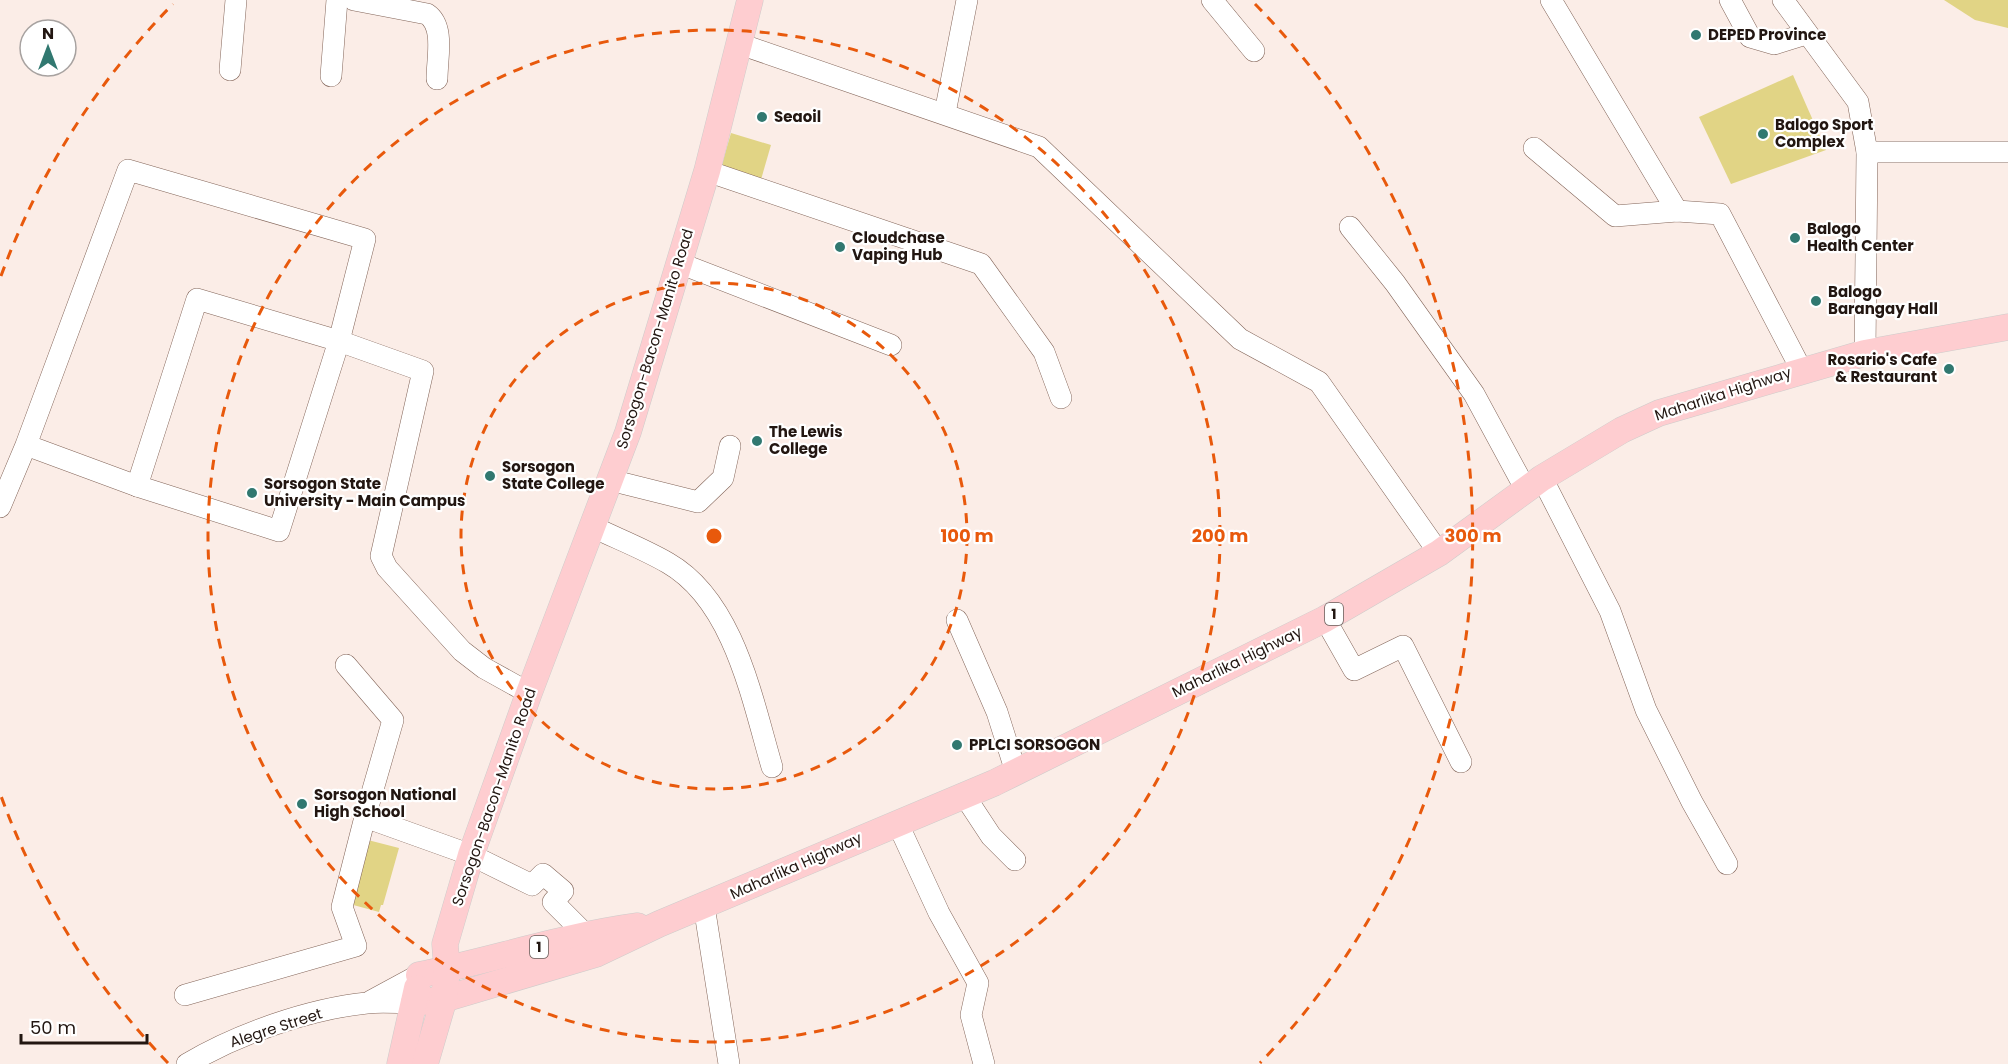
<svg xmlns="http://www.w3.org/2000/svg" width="2008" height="1064" font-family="Poppins,sans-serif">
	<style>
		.green { fill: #e1d485 }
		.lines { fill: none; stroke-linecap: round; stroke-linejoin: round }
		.minor-casing { stroke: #836559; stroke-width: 22 }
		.major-casing { stroke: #cecccb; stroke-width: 27 }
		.minor { stroke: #fff; stroke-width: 21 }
		.major { stroke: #fecdd0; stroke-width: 26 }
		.ring { fill: none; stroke: #e8590c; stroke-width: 3; stroke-dasharray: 10 8 }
		.poi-dot { fill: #317870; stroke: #fff; stroke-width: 2 }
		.labels { text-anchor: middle; stroke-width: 4.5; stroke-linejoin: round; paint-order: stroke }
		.shield { fill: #fff; stroke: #645c58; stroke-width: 1.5 }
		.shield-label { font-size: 14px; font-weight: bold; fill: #221611 }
		.poi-label { font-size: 15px; font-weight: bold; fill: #221611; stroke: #fff; text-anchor: start }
		.street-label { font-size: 15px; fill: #221611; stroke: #fff }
		.centre { fill: #e8590c; stroke: #fff; stroke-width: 3 }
		.ring-label { font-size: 18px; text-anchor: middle; font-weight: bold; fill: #e8590c; stroke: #fff; stroke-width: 4.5; stroke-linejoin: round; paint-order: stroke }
	</style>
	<rect width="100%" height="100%" fill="#fbede7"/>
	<g class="green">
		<path d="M 1944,0 L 2008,0 L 2008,28 L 1975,20 Z"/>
		<path d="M 1793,75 L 1826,150 L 1731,184 L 1699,117 Z"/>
		<path d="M 731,133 L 771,145 L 760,183 L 720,171 Z"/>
		<path d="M 364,839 L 399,848 L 383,905 L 381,905 L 379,912 L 346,903 Z"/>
	</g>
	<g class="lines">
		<defs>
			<g id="minor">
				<path d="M 354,0 L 427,14 C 445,26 437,58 437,79"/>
				<path d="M 1212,0 L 1254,51"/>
				<path d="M 1551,0 L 1677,211"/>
				<path d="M 1730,0 L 1750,37 L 1774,44 L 1806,34"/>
				<path d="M 1783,0 L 1858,102 L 1867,152 L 1865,353"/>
				<path d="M 740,44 L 1039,147 L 1240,339 L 1319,382 L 1439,553"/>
				<path d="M 230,70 L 236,0"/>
				<path d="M 331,76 L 337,0"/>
				<path d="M 945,113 L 967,0"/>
				<path d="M 1534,148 L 1615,216 L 1677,211 L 1720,214 L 1801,369"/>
				<path d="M 1867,152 L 2008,152"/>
				<path d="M 707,171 L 981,264 L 1044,352 L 1061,398"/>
				<path d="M 1350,227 L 1395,283 L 1474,394 L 1526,490"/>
				<path d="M 679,263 L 891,345"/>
				<path d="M 1542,478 L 1610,611 L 1646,710 L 1692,802 L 1727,864"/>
				<path d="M 610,480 L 698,502 L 723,478 L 730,446"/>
				<path d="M 137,486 L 197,299 L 339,341 L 423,371 L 381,556 L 387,568 L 462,651 L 484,668 L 529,693"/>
				<path d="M 0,507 L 26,445 L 128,170 L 365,239 L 339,341 L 279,531 L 137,486 L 26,445"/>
				<path d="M 593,527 C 618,539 644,549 668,563 C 734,601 752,699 772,767"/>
				<path d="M 1325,619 L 1354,670 L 1403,646 L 1461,762"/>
				<path d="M 957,620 L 997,712 L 1016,772"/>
				<path d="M 346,665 L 393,720 L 365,817 L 471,855 L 532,885 L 543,874 L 563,891 L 553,902 L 585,934"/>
				<path d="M 964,795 L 991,836 L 1015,860"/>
				<path d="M 897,822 L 939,913 L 978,983 L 971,1015 L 984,1064"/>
				<path d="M 704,906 L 729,1064"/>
				<path d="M 185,995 L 356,946 L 342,907 L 365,817"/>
				<path d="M 371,1001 L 419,975"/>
				<path d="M 187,1064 C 238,1034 308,1009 367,1003 C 382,1001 399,1003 414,1003"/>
			</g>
			<g id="major">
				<path d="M 419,975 C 493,960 564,936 638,926"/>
				<path d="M 414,1003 L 444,999 L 596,954 L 659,924 L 994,783 L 1325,619 L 1439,553 L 1542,478 L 1622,430 L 1659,413 L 1865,353 L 2008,327"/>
				<path d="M 400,1064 L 417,988"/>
				<path d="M 425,1064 L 444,999 L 447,969 L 445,944 L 471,855 L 529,693 L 628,432 L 707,171 L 750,0"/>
			</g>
		</defs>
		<use href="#minor" class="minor-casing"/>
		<use href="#major" class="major-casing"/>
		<use href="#minor" class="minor"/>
		<use href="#major" class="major"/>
	</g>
	<g class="ring">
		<circle cx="714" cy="536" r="253"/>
		<circle cx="714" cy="536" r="506"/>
		<path d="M168 1063A759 759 0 0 1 1 796M1 276A759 759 0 0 1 173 4M1255 4A759 759 0 0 1 1260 1063"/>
	</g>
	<g class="poi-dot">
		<circle cx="1696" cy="35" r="6"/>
		<circle cx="762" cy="117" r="6"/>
		<circle cx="1763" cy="134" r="6"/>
		<circle cx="1795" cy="238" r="6"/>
		<circle cx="840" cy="247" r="6"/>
		<circle cx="1816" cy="301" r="6"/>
		<circle cx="1949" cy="369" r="6"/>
		<circle cx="757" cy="441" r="6"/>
		<circle cx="490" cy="476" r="6"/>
		<circle cx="252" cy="493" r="6"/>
		<circle cx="957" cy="745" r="6"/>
		<circle cx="302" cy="804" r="6"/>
	</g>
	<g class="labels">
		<g class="shield">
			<rect x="1325" y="603" width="18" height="22" rx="4.5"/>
			<rect x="530" y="936" width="18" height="22" rx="4.5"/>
		</g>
		<g class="shield-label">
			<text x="1334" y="619">1</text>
			<text x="539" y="952">1</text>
		</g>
		<g class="poi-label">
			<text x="1708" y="40">DEPED Province</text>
			<text x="774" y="122">Seaoil</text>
			<text x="1775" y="130">Balogo Sport<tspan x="1775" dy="17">Complex</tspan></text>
			<text x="1807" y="234">Balogo<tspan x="1807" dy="17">Health Center</tspan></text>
			<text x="852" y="243">Cloudchase<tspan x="852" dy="17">Vaping Hub</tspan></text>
			<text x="1828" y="297">Balogo<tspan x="1828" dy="17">Barangay Hall</tspan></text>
			<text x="1937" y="365" text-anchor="end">Rosario's Cafe<tspan x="1937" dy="17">&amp; Restaurant</tspan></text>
			<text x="769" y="437">The Lewis<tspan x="769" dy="17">College</tspan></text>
			<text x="502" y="472">Sorsogon<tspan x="502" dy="17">State College</tspan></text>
			<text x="264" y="489">Sorsogon State<tspan x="264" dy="17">University - Main Campus</tspan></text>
			<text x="969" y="750">PPLCI SORSOGON</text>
			<text x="314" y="800">Sorsogon National<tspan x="314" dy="17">High School</tspan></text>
		</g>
		<g class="street-label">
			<text transform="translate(655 339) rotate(-73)" y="5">Sorsogon-Bacon-Manito Road</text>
			<text transform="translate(1723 394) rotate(-18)" y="5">Maharlika Highway</text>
			<text transform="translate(1237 662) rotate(-26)" y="5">Maharlika Highway</text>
			<text transform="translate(494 797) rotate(-71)" y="5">Sorsogon-Bacon-Manito Road</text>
			<text transform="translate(796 866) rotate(-24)" y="5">Maharlika Highway</text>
			<text transform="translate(276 1028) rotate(-18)" y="5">Alegre Street</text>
		</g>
	</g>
	<circle cx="714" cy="536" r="9" class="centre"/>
	<g class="ring-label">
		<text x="967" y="542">100 m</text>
		<text x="1220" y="542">200 m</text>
		<text x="1473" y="542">300 m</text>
	</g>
	<g transform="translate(48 48)"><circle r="28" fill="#ffffff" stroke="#a7a2a0" stroke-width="1.5"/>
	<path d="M0-4.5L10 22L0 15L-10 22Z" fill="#317870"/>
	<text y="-9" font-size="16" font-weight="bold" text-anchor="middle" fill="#221611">N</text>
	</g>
	<path d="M21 1034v9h126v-9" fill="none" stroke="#221611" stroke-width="3"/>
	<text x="30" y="1034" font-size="18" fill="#221611" stroke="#ffffff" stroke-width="4.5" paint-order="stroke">50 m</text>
</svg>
